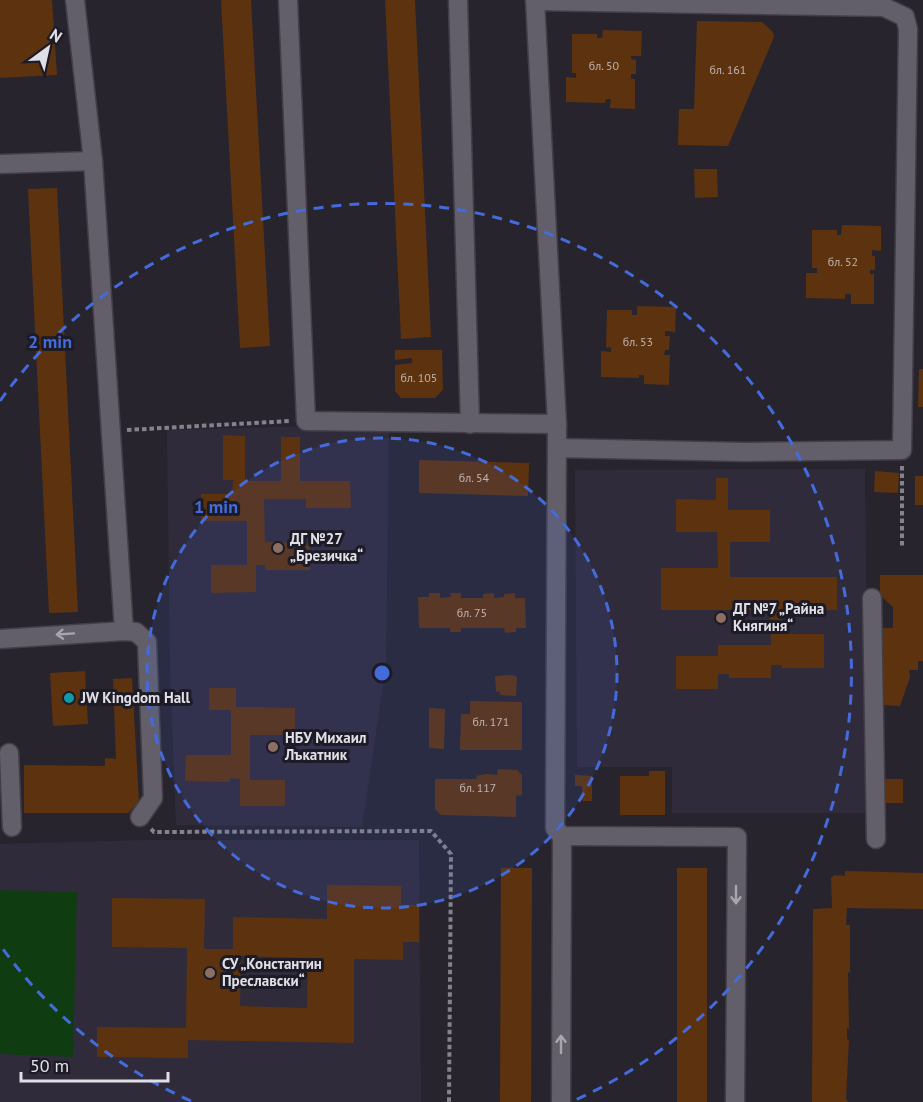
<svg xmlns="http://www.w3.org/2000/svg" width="923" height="1102" font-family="'PT Sans',sans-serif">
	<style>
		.built { fill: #302b3b }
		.green { fill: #103c12 }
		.building { fill: #5d320f; fill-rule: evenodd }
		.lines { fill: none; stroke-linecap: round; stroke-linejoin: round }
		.minor-casing { stroke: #423f48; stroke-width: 21 }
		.path { stroke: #85828b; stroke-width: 4; stroke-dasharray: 4.5 3; stroke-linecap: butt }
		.minor { stroke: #625e6a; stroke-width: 18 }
		.oneway { stroke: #a8a5ae }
		.ring { fill: none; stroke: #446bdb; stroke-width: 3; stroke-dasharray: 10 8 }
		.education-dot { fill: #8d6e63; stroke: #1d1b25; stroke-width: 2 }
		.culture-dot { fill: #0f9aa8; stroke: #1d1b25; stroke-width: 2 }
		.labels { text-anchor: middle; stroke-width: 6; stroke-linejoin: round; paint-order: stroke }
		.number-label { font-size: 12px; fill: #c0b4b0 }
		.poi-label { font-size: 15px; font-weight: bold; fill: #e1dfe6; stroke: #1d1b25; text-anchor: start }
		.centre { fill: #446bdb; stroke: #1d1b25; stroke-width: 3 }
		.ring-label { font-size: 18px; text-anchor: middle; font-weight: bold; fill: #446bdb; stroke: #1d1b25; stroke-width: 6; stroke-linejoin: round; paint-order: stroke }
	</style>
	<rect width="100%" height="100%" fill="#27242e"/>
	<g class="built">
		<path d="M 389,424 L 386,666 L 362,827 L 176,825 L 170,668 L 167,430 Z"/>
		<path d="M 865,469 L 868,813 L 672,813 L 672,767 L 577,767 L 575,470 Z"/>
		<path d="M 149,840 L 419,840 L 421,1102 L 0,1102 L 0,844 Z"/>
	</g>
	<path class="green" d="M 0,890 L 77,892 L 73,1057 L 0,1054 Z"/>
	<g class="building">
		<path d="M 0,0 L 52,0 L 57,75 L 0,78 Z"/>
		<path d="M 221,0 L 251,0 L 270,346 L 240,348 Z"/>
		<path d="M 385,0 L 415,0 L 431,337 L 401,339 Z"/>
		<path d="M 697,21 L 762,22 L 773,32 L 774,37 L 728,146 L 678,145 L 679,109 L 694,109 Z"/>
		<path d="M 603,30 L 642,31 L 641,56 L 631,56 L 631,59 L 636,60 L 636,74 L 631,74 L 631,79 L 635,79 L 635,109 L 610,108 L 611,99 L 606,99 L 605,103 L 566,102 L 566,77 L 576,78 L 576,73 L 572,73 L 572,34 L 597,34 L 597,38 L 602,38 Z"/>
		<path d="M 694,169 L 717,169 L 718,197 L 695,198 Z"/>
		<path d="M 57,188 L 78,612 L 49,613 L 28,189 Z"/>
		<path d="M 842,225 L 881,226 L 881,251 L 872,250 L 872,256 L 875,256 L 875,270 L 870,270 L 870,274 L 874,274 L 874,304 L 851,304 L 851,294 L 845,294 L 845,299 L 806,298 L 806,273 L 817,273 L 817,268 L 812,268 L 812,230 L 837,230 L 837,235 L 841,235 Z"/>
		<path d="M 637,306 L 676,307 L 675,332 L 665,331 L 665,336 L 670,336 L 669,350 L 665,350 L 664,355 L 670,355 L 669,385 L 644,384 L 644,375 L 639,375 L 639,378 L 601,377 L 601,351 L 611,352 L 611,347 L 606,348 L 607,310 L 632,310 L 632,315 L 637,315 Z"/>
		<path d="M 395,350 L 442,350 L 443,390 L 435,398 L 401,398 L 395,391 L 395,365 L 412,363 L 412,358 L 395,360 Z"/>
		<path d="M 919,369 L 923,369 L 923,407 L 918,407 Z"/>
		<path d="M 223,435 L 245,436 L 245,481 L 281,481 L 281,437 L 300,437 L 300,481 L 350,481 L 351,508 L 306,508 L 306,499 L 264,499 L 265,542 L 310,543 L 310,570 L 265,570 L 265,565 L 256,565 L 256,592 L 211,593 L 211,565 L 247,565 L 247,521 L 201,521 L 201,494 L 232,494 L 233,480 L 223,480 Z"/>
		<path d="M 419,460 L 529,463 L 528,496 L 419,493 Z"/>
		<path d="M 875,471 L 899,473 L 898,493 L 874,492 Z"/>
		<rect x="915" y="476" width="8" height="29"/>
		<path d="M 716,478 L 728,478 L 728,510 L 770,510 L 770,542 L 730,542 L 730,577 L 837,577 L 837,610 L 782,610 L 782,634 L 824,634 L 824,668 L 782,668 L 782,665 L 771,665 L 771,678 L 729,678 L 729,674 L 718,674 L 718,689 L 676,689 L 676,656 L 718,656 L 718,645 L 771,645 L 770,610 L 661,610 L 661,568 L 718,568 L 717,532 L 676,532 L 676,499 L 716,500 Z"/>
		<path d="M 880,575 L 923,575 L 923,661 L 918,661 L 918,670 L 909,670 L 910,677 L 900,706 L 883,705 L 883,628 L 893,628 L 893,607 L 880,595 Z"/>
		<path d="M 429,593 L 440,593 L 440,598 L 451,597 L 450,593 L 461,593 L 461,598 L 483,598 L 483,594 L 494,593 L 494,598 L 504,597 L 504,594 L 515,593 L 515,598 L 525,598 L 526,628 L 516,628 L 516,632 L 505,633 L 504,628 L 461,628 L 461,632 L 450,632 L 450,628 L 419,628 L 418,597 L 429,597 Z"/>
		<path d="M 85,671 L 88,724 L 53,726 L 50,673 Z"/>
		<path d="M 512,675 L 517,677 L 516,696 L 500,695 L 499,691 L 496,692 L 495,676 Z"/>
		<path d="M 132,678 L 139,802 L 128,813 L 24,813 L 24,765 L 105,766 L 105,758 L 116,759 L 113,679 Z"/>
		<path d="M 209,688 L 236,688 L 236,707 L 295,708 L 295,735 L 250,735 L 250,780 L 285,780 L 285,806 L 240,806 L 240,779 L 230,778 L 230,782 L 185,781 L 186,755 L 231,755 L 231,710 L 209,710 Z"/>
		<path d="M 470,701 L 522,702 L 522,750 L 460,750 L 461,714 L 470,714 Z"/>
		<path d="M 429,708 L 445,709 L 444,749 L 429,748 Z"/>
		<path d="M 498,769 L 517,770 L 522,775 L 522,795 L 516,796 L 516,817 L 441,815 L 435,809 L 435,779 L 477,779 L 476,776 L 487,774 L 497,775 Z"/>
		<path d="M 649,771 L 665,771 L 665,815 L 620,815 L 620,776 L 649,776 Z"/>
		<path d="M 575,775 L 592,776 L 592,801 L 582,801 L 582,786 L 575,786 Z"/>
		<rect x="882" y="779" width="21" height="24"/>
		<path d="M 501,868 L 532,868 L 531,1102 L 500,1102 Z"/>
		<rect x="677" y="868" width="30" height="234"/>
		<path d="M 845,871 L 923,873 L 923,909 L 847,908 L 846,925 L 850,925 L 850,973 L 848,972 L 849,1029 L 847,1028 L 847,1039 L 849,1040 L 846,1099 L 848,1102 L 812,1102 L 813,909 L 832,908 L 831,878 L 834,875 L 845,876 Z"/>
		<path d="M 327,885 L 401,886 L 401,905 L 419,905 L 419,942 L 403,942 L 403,960 L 354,959 L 354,1043 L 188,1040 L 188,1058 L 97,1057 L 97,1027 L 186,1028 L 187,948 L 112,947 L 112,898 L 205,899 L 204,949 L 233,949 L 233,917 L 327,919 ZM 241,956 L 308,958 L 307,1008 L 240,1006 Z"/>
	</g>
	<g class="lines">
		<defs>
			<g id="minor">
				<path d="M 75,0 L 93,161 L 124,631"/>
				<path d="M 288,0 L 306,421 L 557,424"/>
				<path d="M 458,0 L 470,424"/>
				<path d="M 535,0 L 557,424 L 555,828 L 562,836 L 737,837 L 735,1102"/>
				<path d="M 535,1 L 884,7 L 905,17 L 908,29 L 902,450 L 744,452 L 557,448"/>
				<path d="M 0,164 L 93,161"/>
				<path d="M 872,598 L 876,839"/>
				<path d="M 0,639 L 124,631 L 136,632 L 147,642 L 153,798 L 140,817"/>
				<path d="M 9,753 L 12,827"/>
				<path d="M 561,1102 L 562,836"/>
			</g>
		</defs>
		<use href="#minor" class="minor-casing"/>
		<g class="path">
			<path d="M 127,430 L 290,421"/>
			<path d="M 902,466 L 902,547"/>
			<path d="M 151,829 L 154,832 L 431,831 L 451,854 L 449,1102"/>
		</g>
		<use href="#minor" class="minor"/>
	</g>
	<defs><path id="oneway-shaft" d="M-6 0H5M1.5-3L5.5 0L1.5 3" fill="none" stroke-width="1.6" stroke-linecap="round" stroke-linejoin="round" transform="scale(1.5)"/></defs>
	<g class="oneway">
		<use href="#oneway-shaft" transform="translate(65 634) rotate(176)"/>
		<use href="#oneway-shaft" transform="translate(736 895) rotate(90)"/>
		<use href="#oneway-shaft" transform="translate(561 1044) rotate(-90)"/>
	</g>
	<circle cx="382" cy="673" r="235" fill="#446bdb" fill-opacity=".12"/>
	<g class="ring">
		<circle cx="382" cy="673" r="235"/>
		<path d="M191 1101A469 469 0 0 1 0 945M0 401A469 469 0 1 1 573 1101"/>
	</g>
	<g class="education-dot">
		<circle cx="278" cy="548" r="6"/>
		<circle cx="721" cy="618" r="6"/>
		<circle cx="273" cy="747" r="6"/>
		<circle cx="210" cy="973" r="6"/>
	</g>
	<circle class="culture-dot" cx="69" cy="698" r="6"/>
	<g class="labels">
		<g class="number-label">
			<text x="604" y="70">бл. 50</text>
			<text x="728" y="74">бл. 161</text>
			<text x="843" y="266">бл. 52</text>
			<text x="638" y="346">бл. 53</text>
			<text x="419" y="382">бл. 105</text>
			<text x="474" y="482">бл. 54</text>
			<text x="472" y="617">бл. 75</text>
			<text x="491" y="726">бл. 171</text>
			<text x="478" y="792">бл. 117</text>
		</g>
		<g class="poi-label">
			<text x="290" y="544">ДГ №27<tspan x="290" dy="17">„Брезичка“</tspan></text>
			<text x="733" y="614">ДГ №7 „Райна<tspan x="733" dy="17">Княгиня“</tspan></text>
			<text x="81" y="703">JW Kingdom Hall</text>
			<text x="285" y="743">НБУ Михаил<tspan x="285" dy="17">Лъкатник</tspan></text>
			<text x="222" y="969">СУ „Константин<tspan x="222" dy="17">Преславски“</tspan></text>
		</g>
	</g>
	<circle cx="382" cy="673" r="9" class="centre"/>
	<g class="ring-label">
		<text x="50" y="348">2 min</text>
		<text x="216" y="513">1 min</text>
	</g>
	<g transform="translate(48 48) rotate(33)" stroke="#1d1b25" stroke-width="4.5" paint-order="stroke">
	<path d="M0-4.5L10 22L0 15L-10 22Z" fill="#e1dfe6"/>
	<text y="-9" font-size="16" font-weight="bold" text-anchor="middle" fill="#e1dfe6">N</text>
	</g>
	<path d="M21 1072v9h147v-9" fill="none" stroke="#e1dfe6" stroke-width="3"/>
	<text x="30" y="1072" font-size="18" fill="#e1dfe6" stroke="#1d1b25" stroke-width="4.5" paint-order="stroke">50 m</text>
</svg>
